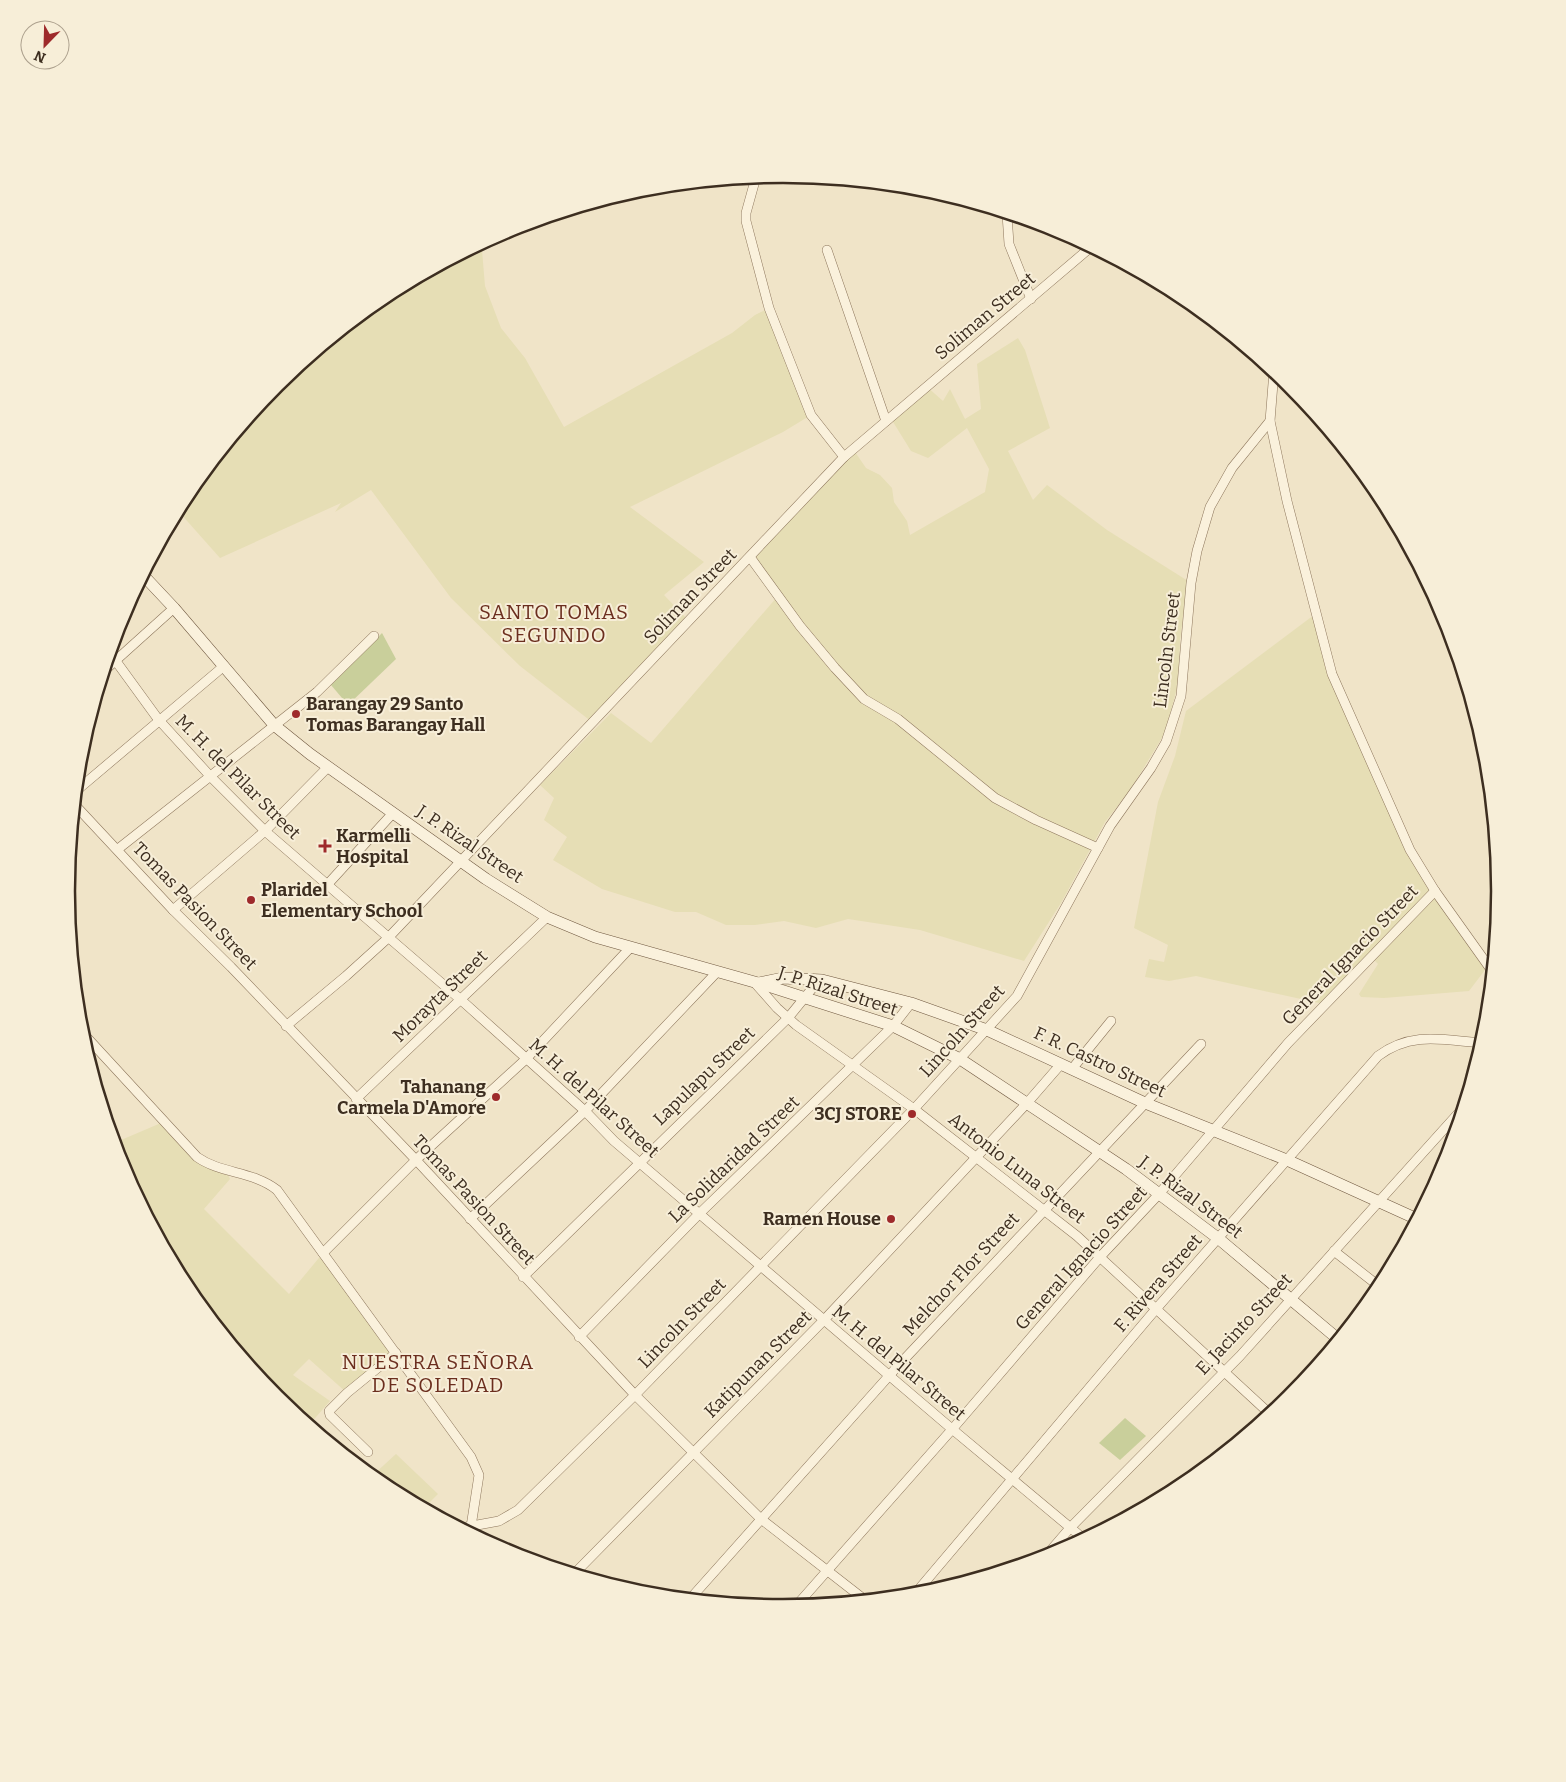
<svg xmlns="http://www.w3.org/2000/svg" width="1566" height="1782" font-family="Bitter,serif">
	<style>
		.farmland { fill: #e6deb5 }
		.green { fill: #c9cf9b }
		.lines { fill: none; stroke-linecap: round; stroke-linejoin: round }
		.street-casing { stroke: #8d765c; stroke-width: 10 }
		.secondary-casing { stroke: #6f573f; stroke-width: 12 }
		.street { stroke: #faf1dc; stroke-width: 9 }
		.secondary { stroke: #faf1dc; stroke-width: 11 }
		.poi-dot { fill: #9e2a2b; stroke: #f7eed8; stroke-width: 2 }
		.labels { text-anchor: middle; stroke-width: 4; stroke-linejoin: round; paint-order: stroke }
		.street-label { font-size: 18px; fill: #3d2e20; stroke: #f7eed8 }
		.poi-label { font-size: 18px; font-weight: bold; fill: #3d2e20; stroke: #f7eed8; text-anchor: start }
		.quarter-label { font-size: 20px; letter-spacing: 1px; fill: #6b2e1e; stroke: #f7eed8 }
		.rim { fill: none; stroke: #3d2e20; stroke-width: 2.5 }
	</style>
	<rect width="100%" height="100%" fill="#f0e4c8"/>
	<g class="farmland">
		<path d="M 484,242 L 482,250 L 485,286 L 501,328 L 525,358 L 564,427 L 732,333 L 755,315 L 769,308 L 811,415 L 783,432 L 630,507 L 704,562 L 664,595 L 689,621 L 592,722 L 520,666 L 451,598 L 371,490 L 335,512 L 341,503 L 220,558 L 180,513 L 196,490 L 194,484 L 276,384 L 385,295 Z"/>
		<path d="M 1018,338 L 1025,350 L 1050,428 L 1008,451 L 1033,500 L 1047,485 L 1107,530 L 1188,581 L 1180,640 L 1179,680 L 1166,731 L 1131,789 L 1105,822 L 1061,903 L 1024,961 L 920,930 L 848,919 L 816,928 L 784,921 L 755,925 L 726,925 L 696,912 L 675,912 L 602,889 L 553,860 L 567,837 L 544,820 L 554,798 L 540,785 L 611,713 L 651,743 L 777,597 L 750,557 L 853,449 L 866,468 L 880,475 L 892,488 L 894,502 L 907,521 L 910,535 L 985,492 L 989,469 L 967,428 L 928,458 L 911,451 L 890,417 L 926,386 L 943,401 L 950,389 L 965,419 L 981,409 L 977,364 Z"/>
		<path d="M 1314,615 L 1326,656 L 1410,850 L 1488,966 L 1469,991 L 1384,998 L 1361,997 L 1359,994 L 1378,964 L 1370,956 L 1324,1004 L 1196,976 L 1169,981 L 1145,977 L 1149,959 L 1164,962 L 1168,945 L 1134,928 L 1158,802 L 1175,756 L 1186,711 Z"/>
		<path d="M 161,1123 L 187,1148 L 225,1169 L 230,1179 L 204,1209 L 289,1294 L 323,1253 L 396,1353 L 347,1393 L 309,1359 L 293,1375 L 330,1401 L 309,1425 L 276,1398 L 187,1289 L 121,1165 L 114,1143 Z"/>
		<path d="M 396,1454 L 438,1494 L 424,1508 L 385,1487 L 372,1476 Z"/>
	</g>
	<g class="green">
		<path d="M 382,633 L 396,659 L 348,705 L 331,685 Z"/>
		<path d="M 1125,1418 L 1146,1436 L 1120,1460 L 1099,1443 Z"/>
	</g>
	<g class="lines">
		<defs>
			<g id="street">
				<path d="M 756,177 L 746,213 L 746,221 L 769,308 L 811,415 L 844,457"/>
				<path d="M 1007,214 L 1009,244 L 1031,299"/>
				<path d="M 827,250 L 886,421"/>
				<path d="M 1274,371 L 1270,421 L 1287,501 L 1332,674 L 1410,850 L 1435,891 L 1492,971"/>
				<path d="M 750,557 L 800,626 L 835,668 L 864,699 L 898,719 L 995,798 L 1036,820 L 1098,848"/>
				<path d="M 110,653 L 158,719 L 211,777 L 265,831 L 460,999 L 585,1111 L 614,1141 L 952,1429 L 1084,1539"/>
				<path d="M 104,671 L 174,608"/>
				<path d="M 76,791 L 224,666"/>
				<path d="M 75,805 L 173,910 L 231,967 L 416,1160 L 635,1395 L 761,1519 L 865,1600"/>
				<path d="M 118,849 L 317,692 L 374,636"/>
				<path d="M 327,885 L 393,813"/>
				<path d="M 173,910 L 265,831 L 328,767"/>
				<path d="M 754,982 L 777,1008 L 796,1025 L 914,1109 L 1077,1236 L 1270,1414"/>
				<path d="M 286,1026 L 346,976 L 388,938 L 844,457 L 1091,247"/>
				<path d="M 80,1030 L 197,1157 C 221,1174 253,1171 277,1190 L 471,1457 L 479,1475 L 470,1533"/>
				<path d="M 1072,1069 L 1111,1021"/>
				<path d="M 356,1099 L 547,917"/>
				<path d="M 470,1219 L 585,1111 L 717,972"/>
				<path d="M 1334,1251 L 1380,1287"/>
				<path d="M 323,1253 L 419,1157 L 526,1059 L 629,949"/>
				<path d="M 523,1277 L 788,1018 L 819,980"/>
				<path d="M 579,1337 L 699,1214 L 893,1026 L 911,1003"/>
				<path d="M 368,1452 L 330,1415 L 329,1411 L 347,1393 L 396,1353"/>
				<path d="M 461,1528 L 499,1521 L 518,1510 L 635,1395 L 914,1109 L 1017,996 L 1110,826 L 1151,768 L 1166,742 L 1181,696 L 1191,583 L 1197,551 L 1210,507 L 1232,468 L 1270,421"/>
				<path d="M 1045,1557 L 1070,1528 L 1240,1356 L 1463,1108"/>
				<path d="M 575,1573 L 824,1320 L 1028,1102 L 1061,1064"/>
				<path d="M 914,1595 L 1156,1309 L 1378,1056 C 1412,1031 1443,1040 1482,1043"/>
				<path d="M 690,1599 L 896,1368 L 1201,1044"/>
				<path d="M 796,1606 L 955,1426 L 1100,1257 L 1159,1194 L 1288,1043 L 1435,891"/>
			</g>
			<g id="secondary">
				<path d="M 143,575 L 174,608 L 274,725 L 310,754 L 486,879 L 547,917 L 595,937 L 765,985 L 893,1026 L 960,1059 L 1126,1169 L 1219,1239 L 1338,1339"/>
				<path d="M 759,983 L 783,978 L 822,980 L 911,1003 L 987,1030 L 1145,1103 L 1287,1160 L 1417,1219"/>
			</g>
		</defs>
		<use href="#street" class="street-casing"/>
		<use href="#secondary" class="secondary-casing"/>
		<use href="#street" class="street"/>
		<use href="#secondary" class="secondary"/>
	</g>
	<g class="poi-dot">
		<circle cx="296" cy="714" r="5"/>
		<path d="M322.5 838.5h5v5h5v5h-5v5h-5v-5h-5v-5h5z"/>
		<circle cx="251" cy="900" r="5"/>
		<circle cx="496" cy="1097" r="5"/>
		<circle cx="912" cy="1114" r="5"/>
		<circle cx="891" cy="1219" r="5"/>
	</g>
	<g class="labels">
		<g class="street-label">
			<text transform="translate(985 316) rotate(-40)" y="6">Soliman Street</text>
			<text transform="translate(690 596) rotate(-46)" y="6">Soliman Street</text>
			<text transform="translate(1167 650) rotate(-83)" y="6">Lincoln Street</text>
			<text transform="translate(238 777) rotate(45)" y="6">M. H. del Pilar Street</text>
			<text transform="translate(470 844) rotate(34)" y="6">J. P. Rizal Street</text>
			<text transform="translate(195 906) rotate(46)" y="6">Tomas Pasion Street</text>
			<text transform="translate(1350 955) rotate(-46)" y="6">General Ignacio Street</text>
			<text transform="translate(838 991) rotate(18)" y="6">J. P. Rizal Street</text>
			<text transform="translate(440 996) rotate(-44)" y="6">Morayta Street</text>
			<text transform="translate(962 1031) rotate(-48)" y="6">Lincoln Street</text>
			<text transform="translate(1100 1062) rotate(25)" y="6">F. R. Castro Street</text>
			<text transform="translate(704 1076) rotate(-44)" y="6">Lapulapu Street</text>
			<text transform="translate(594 1098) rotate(42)" y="6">M. H. del Pilar Street</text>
			<text transform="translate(734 1159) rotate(-44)" y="6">La Solidaridad Street</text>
			<text transform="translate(1017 1168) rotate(38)" y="6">Antonio Luna Street</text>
			<text transform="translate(1191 1197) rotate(37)" y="6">J. P. Rizal Street</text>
			<text transform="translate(474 1200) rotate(47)" y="6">Tomas Pasion Street</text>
			<text transform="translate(1081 1258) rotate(-48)" y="6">General Ignacio Street</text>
			<text transform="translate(961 1274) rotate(-47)" y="6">Melchor Flor Street</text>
			<text transform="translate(1158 1283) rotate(-49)" y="6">F. Rivera Street</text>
			<text transform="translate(682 1323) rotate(-46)" y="6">Lincoln Street</text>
			<text transform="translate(1244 1324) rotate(-47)" y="6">E. Jacinto Street</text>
			<text transform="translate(899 1363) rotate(40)" y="6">M. H. del Pilar Street</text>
			<text transform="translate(758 1364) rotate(-45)" y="6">Katipunan Street</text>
		</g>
		<g class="poi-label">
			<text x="306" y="710">Barangay 29 Santo<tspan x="306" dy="21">Tomas Barangay Hall</tspan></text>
			<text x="336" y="842">Karmelli<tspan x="336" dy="21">Hospital</tspan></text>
			<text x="261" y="896">Plaridel<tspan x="261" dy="21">Elementary School</tspan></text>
			<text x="486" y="1093" text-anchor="end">Tahanang<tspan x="486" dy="21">Carmela D'Amore</tspan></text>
			<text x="902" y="1120" text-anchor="end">3CJ STORE</text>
			<text x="881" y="1225" text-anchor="end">Ramen House</text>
		</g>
		<g class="quarter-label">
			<text x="554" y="619">SANTO TOMAS<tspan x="554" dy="23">SEGUNDO</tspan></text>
			<text x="438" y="1369">NUESTRA SEÑORA<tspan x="438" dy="23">DE SOLEDAD</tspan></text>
		</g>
	</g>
	<path d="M0 0H1566V1782H0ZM75 891a708 708 0 1 1 1416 0a708 708 0 1 1-1416 0Z" fill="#f7eed8" fill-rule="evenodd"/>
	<path class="rim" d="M75 891a708 708 0 1 1 1416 0a708 708 0 1 1-1416 0Z"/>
	<g transform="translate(45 45) rotate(203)"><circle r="24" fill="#f7eed8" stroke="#ada18e"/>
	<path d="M0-4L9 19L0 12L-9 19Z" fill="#9e2a2b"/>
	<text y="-8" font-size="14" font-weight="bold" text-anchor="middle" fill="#3d2e20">N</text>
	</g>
</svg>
